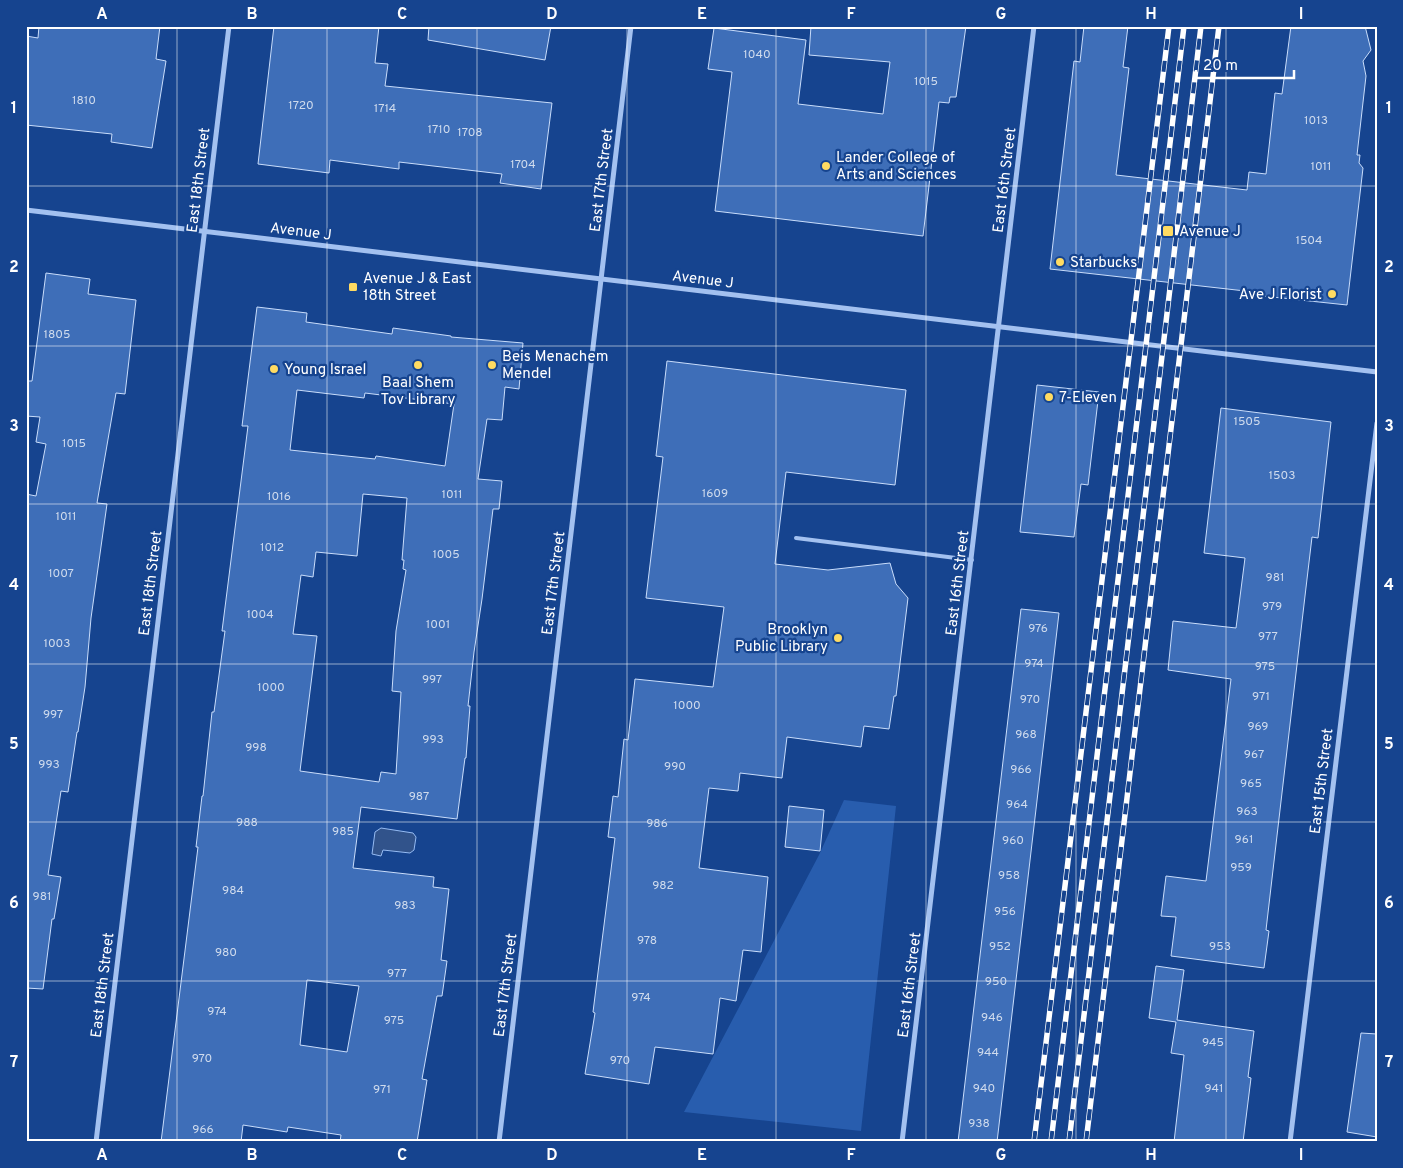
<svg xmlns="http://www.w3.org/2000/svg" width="1403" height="1168" font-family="Overpass,sans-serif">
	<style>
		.green { fill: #285dae }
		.water { fill: #31538b; stroke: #95bbf3 }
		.building { fill: #3e6eb8; stroke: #c9ddfb; fill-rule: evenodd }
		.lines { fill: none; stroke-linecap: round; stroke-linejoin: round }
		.lane { stroke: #a3c1f0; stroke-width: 4 }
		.street { stroke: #a3c1f0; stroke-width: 5 }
		.rail-casing { stroke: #fff; stroke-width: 5.5 }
		.rail { stroke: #16448f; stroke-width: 4; stroke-dasharray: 11; stroke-linecap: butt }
		.grid { fill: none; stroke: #fff; stroke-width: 1; stroke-opacity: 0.55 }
		.poi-dot { fill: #ffdb62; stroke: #16448f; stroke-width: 2 }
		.labels { text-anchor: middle; stroke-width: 4.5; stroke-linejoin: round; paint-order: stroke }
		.number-label { font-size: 12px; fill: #cfdbed }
		.poi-label { font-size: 15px; fill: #fff; stroke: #16448f; text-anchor: start }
		.street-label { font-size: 15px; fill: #fff; stroke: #16448f }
		.neatline { fill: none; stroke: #fff; stroke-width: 2 }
		.grid-label { font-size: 16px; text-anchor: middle; font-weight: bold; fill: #fff }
	</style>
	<rect width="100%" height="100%" fill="#16448f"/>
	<path class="green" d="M 844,800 L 896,806 L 861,1131 L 684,1112 L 819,855 Z"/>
	<path class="water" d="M 381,828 L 413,833 L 416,837 L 414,850 L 410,853 L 383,850 L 381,856 L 372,854 L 375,832 Z"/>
	<g class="building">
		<path d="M 39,26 L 160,26 L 156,59 L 166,61 L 152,148 L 111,142 L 112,134 L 26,125 L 26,36 L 38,38 Z"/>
		<path d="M 274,26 L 379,26 L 375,63 L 388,64 L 385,86 L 552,103 L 541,189 L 500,183 L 502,174 L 399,162 L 399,169 L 330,160 L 329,173 L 258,164 Z"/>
		<path d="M 429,26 L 551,26 L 545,60 L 428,40 Z"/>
		<path d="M 811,26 L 966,26 L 956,97 L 950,97 L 949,103 L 939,102 L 923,236 L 715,211 L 732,72 L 708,69 L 714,28 L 806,40 L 798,104 L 883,114 L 890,62 L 809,55 Z"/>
		<path d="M 1084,26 L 1128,26 L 1123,67 L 1129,68 L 1116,175 L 1247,190 L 1249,172 L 1266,174 L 1275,93 L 1282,94 L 1291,26 L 1365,26 L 1371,50 L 1363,61 L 1366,76 L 1357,155 L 1360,155 L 1359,163 L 1363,168 L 1347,305 L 1263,296 L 1263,293 L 1050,269 L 1074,61 L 1080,62 Z"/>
		<path d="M 46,273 L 90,279 L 88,294 L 136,300 L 125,394 L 116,393 L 97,503 L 107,504 L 91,618 L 85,687 L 78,732 L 77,732 L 68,792 L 61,791 L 48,875 L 61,877 L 54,919 L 52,919 L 43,989 L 26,988 L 26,494 L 36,496 L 46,444 L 36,442 L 40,417 L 26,416 L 26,408 L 28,381 L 32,381 Z"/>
		<path d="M 257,307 L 307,313 L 306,322 L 392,334 L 393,328 L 451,336 L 451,337 L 523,343 L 519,389 L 505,387 L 502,420 L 487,419 L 478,479 L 502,481 L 499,509 L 493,509 L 482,599 L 474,652 L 468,706 L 470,706 L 466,758 L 465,758 L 457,819 L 361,807 L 353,868 L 434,877 L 433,887 L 449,889 L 441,960 L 447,961 L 442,996 L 437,996 L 422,1079 L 427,1080 L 417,1142 L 340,1142 L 341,1135 L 288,1127 L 287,1132 L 243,1125 L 241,1142 L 161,1142 L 198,847 L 196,847 L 202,796 L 203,796 L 212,712 L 214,712 L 225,631 L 222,631 L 248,426 L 242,426 ZM 297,390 L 364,398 L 365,393 L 454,404 L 445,466 L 376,456 L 375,459 L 290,450 ZM 363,494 L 407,498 L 402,560 L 404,560 L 403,569 L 406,570 L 396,631 L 392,691 L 401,692 L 396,774 L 381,772 L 379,782 L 300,771 L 317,636 L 293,634 L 301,575 L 313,577 L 316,552 L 357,556 ZM 307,980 L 359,986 L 347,1052 L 300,1045 Z"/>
		<path d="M 667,361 L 906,390 L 895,485 L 786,472 L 775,564 L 828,570 L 890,563 L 896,584 L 908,598 L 896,696 L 894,696 L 889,729 L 864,726 L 861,747 L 787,737 L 782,778 L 740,773 L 738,791 L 709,788 L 699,868 L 768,877 L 761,952 L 743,950 L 736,1001 L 720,998 L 713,1054 L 655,1047 L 649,1084 L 585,1074 L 595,1013 L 593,1012 L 615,838 L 608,837 L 613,796 L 618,797 L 624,739 L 628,740 L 635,679 L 713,687 L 724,607 L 646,598 L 663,457 L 656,456 Z"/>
		<path d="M 1037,385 L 1099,392 L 1088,485 L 1081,484 L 1074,537 L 1020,532 Z"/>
		<path d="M 1221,408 L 1331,422 L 1318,538 L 1312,537 L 1305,596 L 1266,930 L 1269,931 L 1264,968 L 1171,956 L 1176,917 L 1161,916 L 1166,876 L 1206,881 L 1231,679 L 1168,670 L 1173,621 L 1236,628 L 1245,558 L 1204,553 Z"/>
		<path d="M 1021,609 L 1059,613 L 997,1142 L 958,1142 Z"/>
		<path d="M 789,806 L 824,810 L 820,851 L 785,847 Z"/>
		<path d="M 1156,966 L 1184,970 L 1177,1020 L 1254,1031 L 1248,1077 L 1251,1078 L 1243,1142 L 1174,1142 L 1184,1055 L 1171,1053 L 1176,1022 L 1149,1018 Z"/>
		<path d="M 1361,1033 L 1377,1034 L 1377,1137 L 1347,1132 Z"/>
	</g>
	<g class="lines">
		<path class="lane" d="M 796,538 L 972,560"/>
		<g class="street">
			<path d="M 26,210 L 1377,372"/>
			<path d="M 96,1142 L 229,26"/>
			<path d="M 499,1142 L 631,26"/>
			<path d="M 902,1142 L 1034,26"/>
			<path d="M 1290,1142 L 1377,423"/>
		</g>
		<defs>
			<g id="rail">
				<path d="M 1034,1142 L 1169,26"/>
				<path d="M 1051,1142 L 1184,26"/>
				<path d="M 1069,1142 L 1201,26"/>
				<path d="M 1086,1142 L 1219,26"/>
			</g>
		</defs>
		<use href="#rail" class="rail-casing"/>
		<use href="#rail" class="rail"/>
	</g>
	<path class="grid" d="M 177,26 L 177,1142M 327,26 L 327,1142M 477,26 L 477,1142M 627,26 L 627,1142M 776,26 L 776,1142M 926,26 L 926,1142M 1076,26 L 1076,1142M 1226,26 L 1226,1142M 26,186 L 1377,186M 26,346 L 1377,346M 26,504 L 1377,504M 26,664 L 1377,664M 26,822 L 1377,822M 26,981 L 1377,981"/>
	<g class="poi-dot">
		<circle cx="826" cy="166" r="5"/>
		<rect x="1162" y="225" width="12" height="12" rx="2.5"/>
		<circle cx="1060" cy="262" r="5"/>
		<rect x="348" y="282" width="10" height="10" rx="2.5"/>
		<circle cx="1332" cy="294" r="5"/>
		<circle cx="418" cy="365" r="5"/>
		<circle cx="492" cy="365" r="5"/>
		<circle cx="274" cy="369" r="5"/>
		<circle cx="1049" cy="397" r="5"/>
		<circle cx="838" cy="638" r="5"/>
	</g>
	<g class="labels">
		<g class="number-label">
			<text x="757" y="58">1040</text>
			<text x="926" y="85">1015</text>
			<text x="84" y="104">1810</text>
			<text x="301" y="109">1720</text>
			<text x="385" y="112">1714</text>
			<text x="1316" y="124">1013</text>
			<text x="439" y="133">1710</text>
			<text x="470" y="136">1708</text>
			<text x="523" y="168">1704</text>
			<text x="1321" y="170">1011</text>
			<text x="1309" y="244">1504</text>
			<text x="57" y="338">1805</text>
			<text x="1247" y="425">1505</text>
			<text x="74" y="447">1015</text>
			<text x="1282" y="479">1503</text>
			<text x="715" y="497">1609</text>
			<text x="452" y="498">1011</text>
			<text x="279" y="500">1016</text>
			<text x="66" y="520">1011</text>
			<text x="272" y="551">1012</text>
			<text x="446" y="558">1005</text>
			<text x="61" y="577">1007</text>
			<text x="1275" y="581">981</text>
			<text x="1272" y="610">979</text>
			<text x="260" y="618">1004</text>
			<text x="438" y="628">1001</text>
			<text x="1038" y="632">976</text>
			<text x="1268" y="640">977</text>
			<text x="57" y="647">1003</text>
			<text x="1034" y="667">974</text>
			<text x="1265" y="670">975</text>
			<text x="432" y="683">997</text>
			<text x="271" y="691">1000</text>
			<text x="1261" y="700">971</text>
			<text x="1030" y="703">970</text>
			<text x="687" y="709">1000</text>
			<text x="53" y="718">997</text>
			<text x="1258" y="730">969</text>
			<text x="1026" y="738">968</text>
			<text x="433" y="743">993</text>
			<text x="256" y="751">998</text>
			<text x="1254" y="758">967</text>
			<text x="49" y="768">993</text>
			<text x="675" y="770">990</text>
			<text x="1021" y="773">966</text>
			<text x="1251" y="787">965</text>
			<text x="419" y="800">987</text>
			<text x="1017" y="808">964</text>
			<text x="1247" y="815">963</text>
			<text x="247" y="826">988</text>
			<text x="657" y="827">986</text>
			<text x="343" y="835">985</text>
			<text x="1244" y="843">961</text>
			<text x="1013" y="844">960</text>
			<text x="1241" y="871">959</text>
			<text x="1009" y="879">958</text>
			<text x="663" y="889">982</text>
			<text x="233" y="894">984</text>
			<text x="42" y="900">981</text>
			<text x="405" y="909">983</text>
			<text x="1005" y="915">956</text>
			<text x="647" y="944">978</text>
			<text x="1000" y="950">952</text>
			<text x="1220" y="950">953</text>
			<text x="226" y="956">980</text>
			<text x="397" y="977">977</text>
			<text x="996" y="985">950</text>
			<text x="641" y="1001">974</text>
			<text x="217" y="1015">974</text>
			<text x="992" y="1021">946</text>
			<text x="394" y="1024">975</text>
			<text x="1213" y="1046">945</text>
			<text x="988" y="1056">944</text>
			<text x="202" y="1062">970</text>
			<text x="620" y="1064">970</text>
			<text x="984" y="1092">940</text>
			<text x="1214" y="1092">941</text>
			<text x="382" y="1093">971</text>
			<text x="979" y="1127">938</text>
			<text x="203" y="1133">966</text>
		</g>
		<g class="poi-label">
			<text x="836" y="162">Lander College of<tspan x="836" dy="17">Arts and Sciences</tspan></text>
			<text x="1179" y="236">Avenue J</text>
			<text x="1070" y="267">Starbucks</text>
			<text x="363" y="283">Avenue J &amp; East<tspan x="363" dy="17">18th Street</tspan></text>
			<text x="1322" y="299" text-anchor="end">Ave J Florist</text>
			<text x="502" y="361">Beis Menachem<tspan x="502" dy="17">Mendel</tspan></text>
			<text x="284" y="374">Young Israel</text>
			<text x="418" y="387" text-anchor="middle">Baal Shem<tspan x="418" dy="17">Tov Library</tspan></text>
			<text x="1059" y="402">7-Eleven</text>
			<text x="828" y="634" text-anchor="end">Brooklyn<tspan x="828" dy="17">Public Library</tspan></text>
		</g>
		<g class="street-label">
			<text transform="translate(198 180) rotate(-83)" y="5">East 18th Street</text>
			<text transform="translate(601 180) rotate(-83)" y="5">East 17th Street</text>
			<text transform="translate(1004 180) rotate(-83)" y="5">East 16th Street</text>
			<text transform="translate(301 231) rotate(7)" y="5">Avenue J</text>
			<text transform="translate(703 279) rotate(7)" y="5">Avenue J</text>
			<text transform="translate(150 583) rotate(-83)" y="5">East 18th Street</text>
			<text transform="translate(553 583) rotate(-83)" y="5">East 17th Street</text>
			<text transform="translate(957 583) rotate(-83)" y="5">East 16th Street</text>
			<text transform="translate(1321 781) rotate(-83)" y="5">East 15th Street</text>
			<text transform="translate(102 985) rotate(-83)" y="5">East 18th Street</text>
			<text transform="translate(505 985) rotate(-83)" y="5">East 17th Street</text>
			<text transform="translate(909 985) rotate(-83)" y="5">East 16th Street</text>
		</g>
	</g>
	<rect width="1403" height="1168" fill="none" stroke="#16448f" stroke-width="55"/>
	<path d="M1196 70v8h98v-8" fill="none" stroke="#ffffff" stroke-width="2.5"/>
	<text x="1203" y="70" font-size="15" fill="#ffffff" stroke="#16448f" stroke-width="4" paint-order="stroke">20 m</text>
	<rect x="28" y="28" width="1348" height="1112" class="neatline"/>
	<g class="grid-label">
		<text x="102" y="19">A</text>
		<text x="252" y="19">B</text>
		<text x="402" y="19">C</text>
		<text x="552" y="19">D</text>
		<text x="702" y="19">E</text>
		<text x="851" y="19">F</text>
		<text x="1001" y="19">G</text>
		<text x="1151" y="19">H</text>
		<text x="1301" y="19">I</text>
		<text x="14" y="113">1</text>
		<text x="1389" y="113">1</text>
		<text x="14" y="272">2</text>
		<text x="1389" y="272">2</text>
		<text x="14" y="431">3</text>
		<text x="1389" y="431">3</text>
		<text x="14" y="590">4</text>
		<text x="1389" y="590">4</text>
		<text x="14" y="749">5</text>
		<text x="1389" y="749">5</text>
		<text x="14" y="908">6</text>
		<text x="1389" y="908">6</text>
		<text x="14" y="1067">7</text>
		<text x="1389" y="1067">7</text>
		<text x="102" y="1160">A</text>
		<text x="252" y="1160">B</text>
		<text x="402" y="1160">C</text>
		<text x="552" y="1160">D</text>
		<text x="702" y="1160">E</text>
		<text x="851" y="1160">F</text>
		<text x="1001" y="1160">G</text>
		<text x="1151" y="1160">H</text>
		<text x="1301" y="1160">I</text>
	</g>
</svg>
